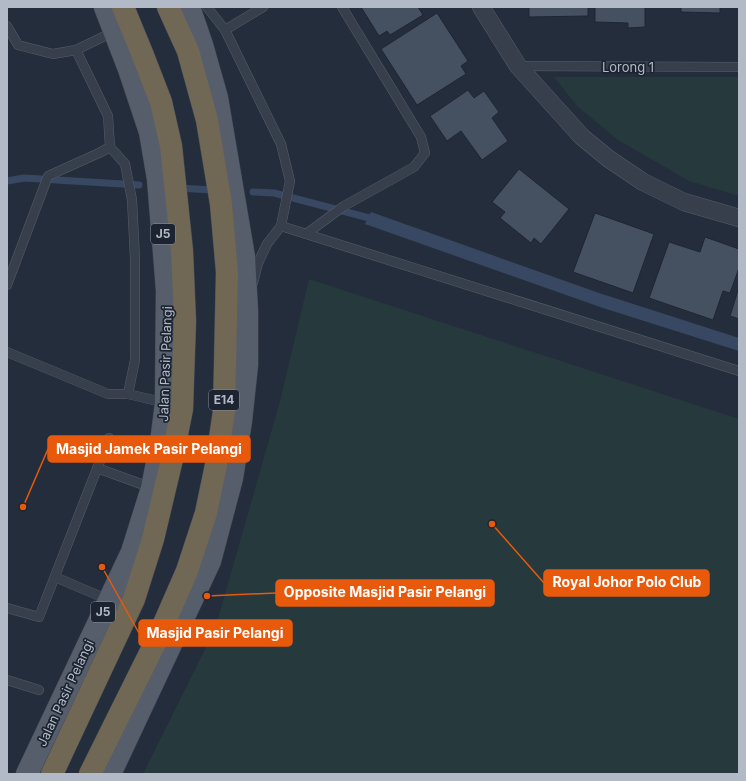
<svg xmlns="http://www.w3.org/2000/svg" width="746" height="781" font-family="Inter,sans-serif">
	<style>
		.green { fill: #26393c }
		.water { fill: #394862 }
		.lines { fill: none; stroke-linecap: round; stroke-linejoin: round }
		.stream { stroke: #394862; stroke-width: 7 }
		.building { fill: #455060; stroke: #1f2633 }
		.service-casing { stroke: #565d6a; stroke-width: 10 }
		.minor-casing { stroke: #565d6a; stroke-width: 18 }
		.primary-casing { stroke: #414855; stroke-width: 23 }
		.motorway-casing { stroke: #434a57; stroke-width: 23 }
		.service { stroke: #383f4c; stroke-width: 9 }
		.minor { stroke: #383f4c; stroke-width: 17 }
		.primary { stroke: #565e6c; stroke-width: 22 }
		.motorway { stroke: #716755; stroke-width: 22 }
		.labels { text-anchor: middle; stroke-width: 3.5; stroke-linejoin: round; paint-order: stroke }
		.shield { fill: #1d2431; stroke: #868d9a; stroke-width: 1 }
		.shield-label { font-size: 12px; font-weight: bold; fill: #b3bac7 }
		.street-label { font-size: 13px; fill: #b3bac7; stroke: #1d2431 }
		.leader { fill: none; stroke: #e8590c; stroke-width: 1.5 }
		.callout-dot { fill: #e8590c; stroke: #1d2431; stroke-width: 1.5 }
		.callout { fill: #e8590c; stroke: #e8590c; stroke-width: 1.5 }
		.callout-label { font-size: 14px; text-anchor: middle; font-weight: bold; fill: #fff }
	</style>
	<rect width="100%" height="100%" fill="#242d3b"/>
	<g class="green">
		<path d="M 554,77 L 739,77 L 739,196 L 689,181 L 618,140 L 577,106 Z"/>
		<path d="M 309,279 L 739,419 L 739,774 L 143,774 L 215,629 L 280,401 Z"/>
	</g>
	<path class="water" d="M 371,212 L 599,293 L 739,338 L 739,351 L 603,308 L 365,224 Z"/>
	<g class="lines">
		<g class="stream">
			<path d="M 7,181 L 24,178 L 139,185"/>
			<path d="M 178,188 L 213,190"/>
			<path d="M 253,192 L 274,193 L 377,220"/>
		</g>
	</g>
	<g class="building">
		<path d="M 361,7 L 418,7 L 423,15 L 390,35 L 387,31 L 379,36 Z"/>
		<path d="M 529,7 L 588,7 L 588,16 L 529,17 Z"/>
		<path d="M 595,7 L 645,7 L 645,27 L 628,28 L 628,23 L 595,22 Z"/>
		<path d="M 681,7 L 720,7 L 720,13 L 681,12 Z"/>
		<path d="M 437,13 L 468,61 L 461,66 L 466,74 L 417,105 L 381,49 Z"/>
		<path d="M 468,90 L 474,98 L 484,91 L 499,112 L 492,118 L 508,141 L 482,160 L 461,131 L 447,141 L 430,116 Z"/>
		<path d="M 519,169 L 569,209 L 541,244 L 534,238 L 531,243 L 500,218 L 505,212 L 492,202 Z"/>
		<path d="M 595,213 L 654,234 L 633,293 L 573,272 Z"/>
		<path d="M 705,237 L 739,249 L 739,268 L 730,293 L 723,291 L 713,320 L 649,298 L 669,242 L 700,252 Z"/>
		<path d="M 739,287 L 739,319 L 730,316 Z"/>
	</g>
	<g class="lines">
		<defs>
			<g id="service">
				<path d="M 207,7 L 225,30 L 281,144 L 290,181 L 281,226 L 267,244 L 258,263 L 253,283"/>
				<path d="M 7,26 L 18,45 L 53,54 L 76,50 L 115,31"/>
				<path d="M 225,30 L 263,7"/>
				<path d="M 518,66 L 739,67"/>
				<path d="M 110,147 L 125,164 L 132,200 L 135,259 L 135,360 L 128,394"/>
				<path d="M 281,226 L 739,371"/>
				<path d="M 306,234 L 344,206 L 414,167 L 425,153 L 421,137 L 342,7"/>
				<path d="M 7,285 L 48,176 L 99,153 L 110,147 L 108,116 L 76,50"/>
				<path d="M 7,352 L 108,394 L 128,394 L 166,403"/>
				<path d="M 97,468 L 152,488"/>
				<path d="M 55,577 L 109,600"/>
				<path d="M 7,608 L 39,617 L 109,438"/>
				<path d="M 7,680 L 39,690"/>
			</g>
			<path id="minor" d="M 481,7 L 518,66 L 582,137 L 609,159 L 643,182 L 684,202 L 739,218"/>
			<g id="primary">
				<path d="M 27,774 L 132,552 L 152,488 L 161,443 L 166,403 L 167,290 L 158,179 L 150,132 L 129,69 L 105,7"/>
				<path d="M 110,774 L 210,561 L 232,478 L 241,421 L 247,365 L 247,311 L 244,257 L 217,98 L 202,45 L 189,7"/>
			</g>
			<g id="motorway">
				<path d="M 52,774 L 134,599 L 153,539 L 172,459 L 182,409 L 185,321 L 182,251 L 171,146 L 161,102 L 142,53 L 123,7"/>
				<path d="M 90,774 L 159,635 L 187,571 L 206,513 L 216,465 L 224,411 L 227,272 L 221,204 L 207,120 L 188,51 L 168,7"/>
			</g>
		</defs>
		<use href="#service" class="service-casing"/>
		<use href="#minor" class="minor-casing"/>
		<use href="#primary" class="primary-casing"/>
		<use href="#motorway" class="motorway-casing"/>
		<use href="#service" class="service"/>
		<use href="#minor" class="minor"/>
		<use href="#primary" class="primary"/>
		<use href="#motorway" class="motorway"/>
	</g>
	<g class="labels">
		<g class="shield">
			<rect x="151" y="224" width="24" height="20" rx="3"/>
			<rect x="209" y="390" width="30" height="20" rx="3"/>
			<rect x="91" y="602" width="24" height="20" rx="3"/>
		</g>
		<g class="shield-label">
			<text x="163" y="238">J5</text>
			<text x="224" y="404">E14</text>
			<text x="103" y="616">J5</text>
		</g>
		<g class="street-label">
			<text x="628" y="72">Lorong 1</text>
			<text transform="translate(165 364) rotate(-88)" y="5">Jalan Pasir Pelangi</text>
			<text transform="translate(65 693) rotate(-65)" y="5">Jalan Pasir Pelangi</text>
		</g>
	</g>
	<path class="leader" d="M23 507L48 449M492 524L544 583M207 596L276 593M102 567L139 633"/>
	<g class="callout-dot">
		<circle cx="23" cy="507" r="4"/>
		<circle cx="492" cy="524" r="4"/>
		<circle cx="207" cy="596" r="4"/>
		<circle cx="102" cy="567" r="4"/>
	</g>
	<g class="callout">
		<rect x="48" y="436" width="202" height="26" rx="4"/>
		<rect x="544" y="570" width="165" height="26" rx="4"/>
		<rect x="276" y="580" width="218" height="26" rx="4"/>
		<rect x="139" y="620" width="153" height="26" rx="4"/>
	</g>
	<g class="callout-label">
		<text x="149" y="454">Masjid Jamek Pasir Pelangi</text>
		<text x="627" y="587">Royal Johor Polo Club</text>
		<text x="385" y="597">Opposite Masjid Pasir Pelangi</text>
		<text x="215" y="638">Masjid Pasir Pelangi</text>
	</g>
	<rect width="746" height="781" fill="none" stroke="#b3bac7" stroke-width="16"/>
</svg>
